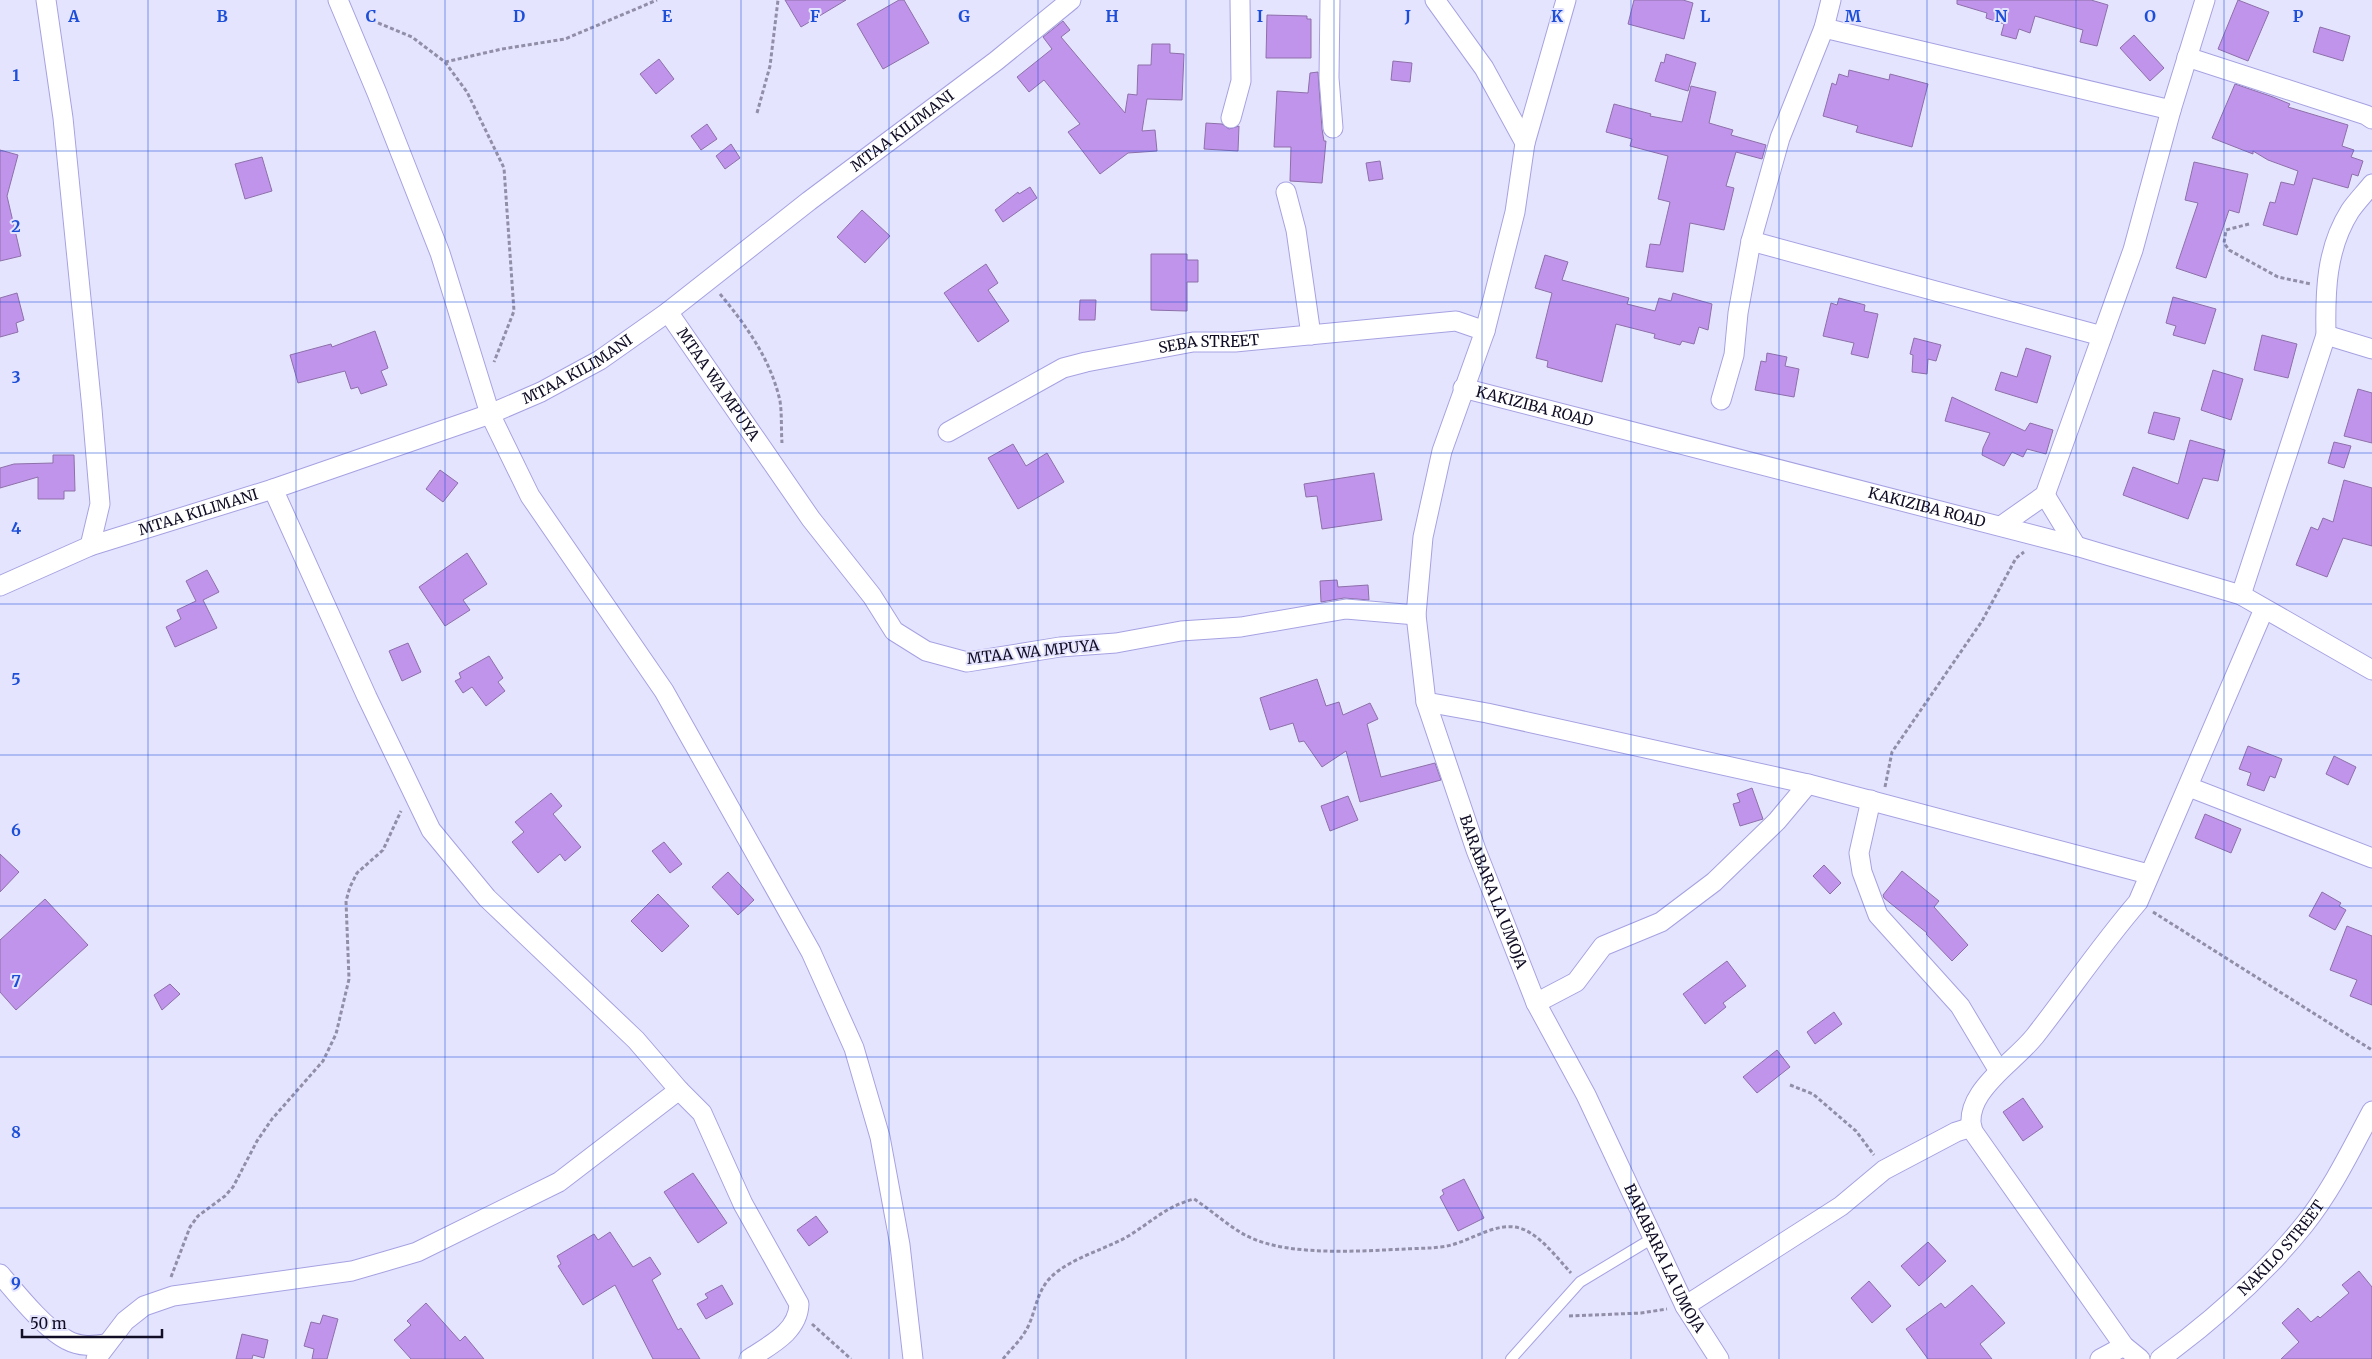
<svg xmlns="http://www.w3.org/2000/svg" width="2372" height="1359" font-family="Merriweather,serif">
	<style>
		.building { fill: #c194eb; stroke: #8d70aa }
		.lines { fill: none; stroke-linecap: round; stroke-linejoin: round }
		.lane-casing { stroke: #a6a2e2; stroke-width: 12 }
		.street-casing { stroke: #a6a2e2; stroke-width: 21 }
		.path { stroke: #918ea8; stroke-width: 3; stroke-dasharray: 4 2.5; stroke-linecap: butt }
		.lane { stroke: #fff; stroke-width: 10 }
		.street { stroke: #fff; stroke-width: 19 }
		.grid { fill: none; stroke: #1d4ed8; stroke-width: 1; stroke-opacity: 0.55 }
		.labels { text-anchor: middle; stroke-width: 4; stroke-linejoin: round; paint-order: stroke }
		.street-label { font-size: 15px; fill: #110d25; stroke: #e5e4ff }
		.grid-label { font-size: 16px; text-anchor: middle; font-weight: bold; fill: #1d4ed8; stroke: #e5e4ff; stroke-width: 4; stroke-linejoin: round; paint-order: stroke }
	</style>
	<rect width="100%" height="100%" fill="#e5e4ff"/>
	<g class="building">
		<path d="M 785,0 L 846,0 L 801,27 Z"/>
		<path d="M 899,0 L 904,0 L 929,43 L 883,69 L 857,24 Z"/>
		<path d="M 1634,0 L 1683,0 L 1693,3 L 1684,39 L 1628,24 Z"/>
		<path d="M 1957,0 L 2091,0 L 2108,5 L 2097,46 L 2080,42 L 2083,30 L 2035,16 L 2030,33 L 2019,29 L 2016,39 L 2001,35 L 2004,24 L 1986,18 L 1987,13 L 1957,4 Z"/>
		<path d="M 2238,0 L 2269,12 L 2248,61 L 2218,49 Z"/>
		<path d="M 1267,15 L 1307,16 L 1307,19 L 1311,19 L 1311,58 L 1266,58 Z"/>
		<path d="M 1063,21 L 1070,30 L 1061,37 L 1125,113 L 1128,94 L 1137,95 L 1138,65 L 1151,65 L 1152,44 L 1170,44 L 1170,53 L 1184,54 L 1182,100 L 1147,99 L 1142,131 L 1155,130 L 1157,151 L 1128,153 L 1100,174 L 1068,132 L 1080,124 L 1044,80 L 1029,92 L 1017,77 L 1052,49 L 1043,37 Z"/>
		<path d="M 2320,27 L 2350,36 L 2343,61 L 2313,52 Z"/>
		<path d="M 2134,35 L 2164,68 L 2150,81 L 2120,48 Z"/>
		<path d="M 1666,54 L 1696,63 L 1688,91 L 1655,81 L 1661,62 L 1664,63 Z"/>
		<path d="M 659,59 L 674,79 L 656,94 L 640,74 Z"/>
		<path d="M 1393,61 L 1412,63 L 1410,82 L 1391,80 Z"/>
		<path d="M 1849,70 L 1889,80 L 1890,74 L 1928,84 L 1912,147 L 1856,132 L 1858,126 L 1823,116 L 1832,83 L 1836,85 L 1839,74 L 1848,77 Z"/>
		<path d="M 1318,72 L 1322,129 L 1324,141 L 1326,141 L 1322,183 L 1290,181 L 1291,147 L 1274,147 L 1277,91 L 1308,93 L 1310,73 Z"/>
		<path d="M 2235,84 L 2273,97 L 2290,104 L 2288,107 L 2348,125 L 2342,146 L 2354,150 L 2351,157 L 2363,161 L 2358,176 L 2352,174 L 2348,188 L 2313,178 L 2297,235 L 2263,225 L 2270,202 L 2275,203 L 2281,182 L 2294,185 L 2298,171 L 2268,160 L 2253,151 L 2253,154 L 2212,138 Z"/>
		<path d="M 1691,86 L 1716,92 L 1709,123 L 1733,130 L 1731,135 L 1766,145 L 1762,159 L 1736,152 L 1726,186 L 1734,188 L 1724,230 L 1690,223 L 1683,272 L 1646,267 L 1650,244 L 1660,245 L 1670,202 L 1658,199 L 1668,156 L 1630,146 L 1632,139 L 1606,132 L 1614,104 L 1651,114 L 1650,116 L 1682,122 Z"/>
		<path d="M 1206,123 L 1222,124 L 1229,129 L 1239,126 L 1238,151 L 1204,149 Z"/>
		<path d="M 707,124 L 717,139 L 701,150 L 691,136 Z"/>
		<path d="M 731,144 L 740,158 L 725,169 L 716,156 Z"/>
		<path d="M 0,150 L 18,155 L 7,196 L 21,256 L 0,261 Z"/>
		<path d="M 262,157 L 272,191 L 245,199 L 235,164 Z"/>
		<path d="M 1380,161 L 1383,179 L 1369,181 L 1366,163 Z"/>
		<path d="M 2194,162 L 2248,174 L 2239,213 L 2229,210 L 2206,278 L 2176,268 L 2198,203 L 2185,200 Z"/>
		<path d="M 1030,187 L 1037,198 L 1003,222 L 995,210 L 1018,192 L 1019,194 Z"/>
		<path d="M 862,210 L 890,236 L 865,263 L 837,237 Z"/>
		<path d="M 1151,254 L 1187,254 L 1187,260 L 1198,260 L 1198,282 L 1187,282 L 1187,311 L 1151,310 Z"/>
		<path d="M 1545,255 L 1568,262 L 1562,280 L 1629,298 L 1627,304 L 1655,311 L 1659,298 L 1671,301 L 1673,293 L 1712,304 L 1708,330 L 1699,327 L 1694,344 L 1682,341 L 1680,345 L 1654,338 L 1655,334 L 1616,324 L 1602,382 L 1547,367 L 1548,361 L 1536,358 L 1552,293 L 1535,288 Z"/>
		<path d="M 986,264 L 998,283 L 988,290 L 1009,321 L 978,342 L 944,293 Z"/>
		<path d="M 17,293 L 24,320 L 16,323 L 18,332 L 0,337 L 0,298 Z"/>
		<path d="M 2173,297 L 2216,309 L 2205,344 L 2173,335 L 2176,326 L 2166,323 Z"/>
		<path d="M 1839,298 L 1865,305 L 1864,311 L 1878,314 L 1868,358 L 1851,354 L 1854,343 L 1823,336 L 1831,303 L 1837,305 Z"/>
		<path d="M 1080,300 L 1096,300 L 1095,320 L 1079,320 Z"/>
		<path d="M 375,331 L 388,368 L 381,371 L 387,385 L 361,394 L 358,387 L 351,389 L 345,371 L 298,383 L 290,355 L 331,344 L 332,347 Z"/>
		<path d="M 2262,335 L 2297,344 L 2288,378 L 2254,370 Z"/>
		<path d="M 1914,338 L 1941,345 L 1936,361 L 1928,359 L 1927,374 L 1912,372 L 1913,355 L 1910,354 Z"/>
		<path d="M 2026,348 L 2051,356 L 2037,403 L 1995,390 L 2001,372 L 2017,377 Z"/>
		<path d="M 1767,353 L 1787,357 L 1785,366 L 1799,369 L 1794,397 L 1755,390 L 1761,361 L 1766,362 Z"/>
		<path d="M 2213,370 L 2243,379 L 2231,420 L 2201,410 Z"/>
		<path d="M 2358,389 L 2372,393 L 2372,443 L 2344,436 Z"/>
		<path d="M 1952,397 L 2025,431 L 2030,423 L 2053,430 L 2046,454 L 2027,449 L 2023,457 L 2012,452 L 2004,466 L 1982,455 L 1983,448 L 1990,433 L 1945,421 Z"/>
		<path d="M 2154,412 L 2180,418 L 2174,440 L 2148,433 Z"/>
		<path d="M 2190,440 L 2225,450 L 2218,481 L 2203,478 L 2188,519 L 2123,495 L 2133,467 L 2178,484 Z"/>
		<path d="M 2334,442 L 2351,446 L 2344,468 L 2328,463 Z"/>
		<path d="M 1013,444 L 1026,466 L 1047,453 L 1064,482 L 1018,509 L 988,458 Z"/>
		<path d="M 53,455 L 74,455 L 75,491 L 64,491 L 64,499 L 38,499 L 38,477 L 0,488 L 0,468 L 14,464 L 53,463 Z"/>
		<path d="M 440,470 L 458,483 L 443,502 L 426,489 Z"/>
		<path d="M 1374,473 L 1382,520 L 1322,529 L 1317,496 L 1306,497 L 1304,484 Z"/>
		<path d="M 2344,480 L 2372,488 L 2372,546 L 2343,538 L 2327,577 L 2296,565 L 2311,527 L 2318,530 L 2323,518 L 2333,522 Z"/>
		<path d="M 467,553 L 487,584 L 463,600 L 470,610 L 445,626 L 419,587 Z"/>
		<path d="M 207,570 L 219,592 L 203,600 L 217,628 L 175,647 L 166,627 L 181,619 L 177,610 L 196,601 L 186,581 Z"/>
		<path d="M 1337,580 L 1338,587 L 1368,585 L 1369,600 L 1344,598 L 1321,602 L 1320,581 Z"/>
		<path d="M 408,643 L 421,672 L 402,681 L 389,651 Z"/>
		<path d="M 489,656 L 503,678 L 498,682 L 505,691 L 486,706 L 472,687 L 463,693 L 455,681 L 461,678 L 459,673 Z"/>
		<path d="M 1317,679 L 1326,706 L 1339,702 L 1343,715 L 1370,703 L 1378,719 L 1367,724 L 1381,777 L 1435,763 L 1441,780 L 1360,802 L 1346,751 L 1322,767 L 1304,741 L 1299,742 L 1293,723 L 1270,730 L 1260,698 Z"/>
		<path d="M 2248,746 L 2282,759 L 2275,778 L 2270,776 L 2264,791 L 2247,785 L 2251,773 L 2239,769 Z"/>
		<path d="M 2334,756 L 2356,767 L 2348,785 L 2326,774 Z"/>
		<path d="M 1752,788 L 1763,819 L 1740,826 L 1733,804 L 1740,802 L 1737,794 Z"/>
		<path d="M 551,793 L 562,806 L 553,814 L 581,847 L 565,861 L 560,854 L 538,873 L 512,842 L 524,832 L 515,822 Z"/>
		<path d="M 1348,796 L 1358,820 L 1330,831 L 1321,806 Z"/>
		<path d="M 2205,814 L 2241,829 L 2231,853 L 2195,838 Z"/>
		<path d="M 664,842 L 682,864 L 670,873 L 652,851 Z"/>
		<path d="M 0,854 L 19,872 L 0,892 Z"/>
		<path d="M 1824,865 L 1841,883 L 1830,894 L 1813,876 Z"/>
		<path d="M 1902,871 L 1939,901 L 1934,907 L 1968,945 L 1952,961 L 1926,934 L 1927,933 L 1884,898 L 1883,895 Z"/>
		<path d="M 728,872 L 754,900 L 738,915 L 712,887 Z"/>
		<path d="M 2322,892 L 2341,903 L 2339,906 L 2346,910 L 2335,930 L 2309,916 Z"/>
		<path d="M 658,894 L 689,926 L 662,952 L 631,921 Z"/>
		<path d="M 45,899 L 88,945 L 16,1010 L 0,992 L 0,940 Z"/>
		<path d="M 2347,926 L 2372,936 L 2372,1005 L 2350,996 L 2357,980 L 2330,970 Z"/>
		<path d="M 1727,961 L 1746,986 L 1723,1003 L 1726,1007 L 1705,1024 L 1683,994 Z"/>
		<path d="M 170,984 L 180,994 L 162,1010 L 154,995 Z"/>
		<path d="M 1834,1012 L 1842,1024 L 1815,1044 L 1807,1032 Z"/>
		<path d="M 1777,1050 L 1790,1067 L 1757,1093 L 1743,1077 Z"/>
		<path d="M 2023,1098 L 2043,1127 L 2023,1141 L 2003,1112 Z"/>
		<path d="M 693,1173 L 727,1223 L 698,1243 L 664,1192 Z"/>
		<path d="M 1464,1179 L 1484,1218 L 1458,1231 L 1440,1197 L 1444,1194 L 1442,1190 Z"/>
		<path d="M 816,1216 L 828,1232 L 809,1246 L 797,1230 Z"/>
		<path d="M 610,1232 L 633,1267 L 650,1257 L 661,1274 L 652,1280 L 678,1330 L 681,1328 L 700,1359 L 653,1359 L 615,1285 L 583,1305 L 558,1266 L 561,1264 L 557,1256 L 594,1234 L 598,1240 Z"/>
		<path d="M 1928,1242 L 1946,1261 L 1919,1286 L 1901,1266 Z"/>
		<path d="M 2359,1271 L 2372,1287 L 2372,1359 L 2281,1359 L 2299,1342 L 2282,1323 L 2298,1308 L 2311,1322 L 2318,1316 L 2320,1318 L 2349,1293 L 2342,1285 Z"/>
		<path d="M 1869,1281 L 1891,1306 L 1872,1323 L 1851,1298 Z"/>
		<path d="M 722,1285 L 733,1304 L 706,1319 L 697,1304 L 708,1298 L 705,1294 Z"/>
		<path d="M 1972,1285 L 2005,1323 L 1980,1344 L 1992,1359 L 1928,1359 L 1906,1329 L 1941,1303 L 1945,1308 Z"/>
		<path d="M 426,1303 L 460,1341 L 465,1336 L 484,1359 L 411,1359 L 394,1340 L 411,1325 L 407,1321 Z"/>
		<path d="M 323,1315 L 338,1319 L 327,1359 L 312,1359 L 314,1349 L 304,1346 L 311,1322 L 320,1324 Z"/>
		<path d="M 242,1334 L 268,1340 L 264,1358 L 253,1355 L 252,1359 L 236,1359 Z"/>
	</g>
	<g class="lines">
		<defs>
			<path id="lane" d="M 1511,1359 L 1580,1282 L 1653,1238"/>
			<g id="street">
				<path d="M 46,0 L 63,118 L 92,409 L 100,504 L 90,546"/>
				<path d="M 338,0 L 377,93 L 440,253 L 490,414 L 530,496 L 664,691 L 811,952 L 854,1048 L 880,1137 L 900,1245 L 913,1359"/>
				<path d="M 1330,0 L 1329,78 L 1333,128"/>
				<path d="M 1435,0 L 1484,68 L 1525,143"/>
				<path id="s1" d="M 1566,0 L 1525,143 L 1515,212 L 1485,331 L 1442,451 L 1423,537 L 1416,615 L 1426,702 L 1476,850 L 1536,1003 L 1586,1095 L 1685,1306 L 1719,1359"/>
				<path d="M 1824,28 L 2171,110"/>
				<path d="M 2187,57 L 2366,115 L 2372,119"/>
				<path d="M 1231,118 L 1241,81 L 1240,0"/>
				<path d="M 1286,192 L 1296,230 L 1311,335"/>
				<path d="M 1751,241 L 2102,336"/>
				<path id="s2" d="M 668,312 L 811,519 L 872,596 L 894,631 L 926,651 L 967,662 L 1060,647 L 1116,643 L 1181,631 L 1241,627 L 1346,609 L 1416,615"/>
				<path d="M 2326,335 L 2372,349"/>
				<path id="s3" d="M 1463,388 L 2076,546 L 2241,595 L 2372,670"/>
				<path d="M 1721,400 L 1734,355 L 1738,313 L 1751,241 L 1780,138 L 1824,28 L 1831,0"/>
				<path id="s4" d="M 948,432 L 1063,368 L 1086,362 L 1193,342 L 1235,342 L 1456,321 L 1485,331"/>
				<path d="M 273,489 L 367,697 L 431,830 L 487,898 L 636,1040 L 679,1090 L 702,1113 L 743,1204 L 799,1304 C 798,1332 770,1345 749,1359"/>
				<path d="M 2045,495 L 2076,546"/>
				<path d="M 2001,526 L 2045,495 L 2133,250 L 2171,110 L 2205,0"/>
				<path id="s5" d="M 0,586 L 90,546 L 273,489 L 490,414 L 541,392 L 600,360 L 668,312 L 809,201 L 996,61 L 1071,0"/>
				<path d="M 2241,595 L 2326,335 C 2325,292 2326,249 2350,211 C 2356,202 2365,193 2372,184"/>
				<path d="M 1426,702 L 1487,713 L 1808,784 L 2148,874"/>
				<path d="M 2189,787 L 2372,858"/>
				<path d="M 1871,800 L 1859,853 L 1862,872 L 1878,915 L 1960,1006 L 1999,1071"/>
				<path d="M 1536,1003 L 1576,982 L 1603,946 L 1661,922 L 1714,882 L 1777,821 L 1808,784"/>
				<path d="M 0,1274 C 17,1294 45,1329 67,1340 C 80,1347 93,1346 106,1344"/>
				<path d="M 1685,1306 L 1841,1206 L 1884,1170 L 1956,1132 L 1972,1127"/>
				<path d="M 96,1359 L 125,1321 L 144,1306 L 173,1296 L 352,1271 L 417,1252 L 559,1182 L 679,1090"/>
				<path d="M 2100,1359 L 2124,1346"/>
				<path d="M 2140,1359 L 2124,1346 L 1972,1130 C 1969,1117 1972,1106 1980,1094 C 1995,1071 2018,1057 2035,1036 C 2070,991 2101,945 2138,902 L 2264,609"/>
				<path id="s6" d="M 2160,1359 C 2212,1321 2264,1275 2304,1225 C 2332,1190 2351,1150 2372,1111"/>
			</g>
		</defs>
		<use href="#lane" class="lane-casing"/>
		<use href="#street" class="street-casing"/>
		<g class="path">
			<path d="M 366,18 L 412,37 L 445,62 L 467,92 L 504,168 L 514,311 L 494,362"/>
			<path d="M 445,62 L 502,49 L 565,39 L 657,0"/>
			<path d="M 757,113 L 770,66 L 778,0"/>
			<path d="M 2249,224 L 2226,230 L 2224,243 L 2229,250 L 2278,277 L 2311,284"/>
			<path d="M 720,294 C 746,325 771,360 780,401 C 782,414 781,429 782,443"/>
			<path d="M 1885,787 L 1892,752 L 1982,621 L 2016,558 L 2024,552"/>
			<path d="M 2153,912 L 2372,1050"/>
			<path d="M 1790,1085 L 1813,1094 L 1856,1131 L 1874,1155"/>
			<path d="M 171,1277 L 190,1227 L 198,1216 L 225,1196 L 233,1187 L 257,1141 L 272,1119 L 323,1061 L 336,1034 L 349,979 L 346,901 L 350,887 L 357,873 L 383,850 L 401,811"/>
			<path d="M 1569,1316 L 1641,1313 L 1667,1309"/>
			<path d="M 812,1324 L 851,1359"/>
			<path d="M 1003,1359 C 1010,1350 1019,1342 1025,1332 C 1034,1318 1035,1300 1044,1286 C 1058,1262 1101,1251 1125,1238 C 1151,1223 1164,1207 1194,1199 C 1211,1210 1227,1225 1245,1235 C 1292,1260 1378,1249 1432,1248 C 1438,1247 1445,1247 1451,1245 C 1478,1238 1505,1215 1532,1234 C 1547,1244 1559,1260 1571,1273"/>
		</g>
		<use href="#lane" class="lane"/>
		<use href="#street" class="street"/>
	</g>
	<path class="grid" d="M 148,0 L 148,1359M 296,0 L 296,1359M 445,0 L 445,1359M 593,0 L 593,1359M 741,0 L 741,1359M 889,0 L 889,1359M 1038,0 L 1038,1359M 1186,0 L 1186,1359M 1334,0 L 1334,1359M 1482,0 L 1482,1359M 1631,0 L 1631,1359M 1779,0 L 1779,1359M 1927,0 L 1927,1359M 2076,0 L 2076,1359M 2224,0 L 2224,1359M 0,151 L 2372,151M 0,302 L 2372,302M 0,453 L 2372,453M 0,604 L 2372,604M 0,755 L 2372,755M 0,906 L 2372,906M 0,1057 L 2372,1057M 0,1208 L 2372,1208"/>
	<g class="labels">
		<g class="street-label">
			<text dy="5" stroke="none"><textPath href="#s5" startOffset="1022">MTAA KILIMANI</textPath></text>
			<text dy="5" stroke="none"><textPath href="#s4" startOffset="280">SEBA STREET</textPath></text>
			<text dy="5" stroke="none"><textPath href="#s5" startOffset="618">MTAA KILIMANI</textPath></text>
			<text dy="5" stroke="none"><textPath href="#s2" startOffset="88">MTAA WA MPUYA</textPath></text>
			<text dy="5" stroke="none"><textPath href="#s3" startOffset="74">KAKIZIBA ROAD</textPath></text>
			<text dy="5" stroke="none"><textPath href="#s3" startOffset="479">KAKIZIBA ROAD</textPath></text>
			<text dy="5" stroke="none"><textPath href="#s5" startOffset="212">MTAA KILIMANI</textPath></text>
			<text transform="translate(1033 652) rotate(-6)" y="5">MTAA WA MPUYA</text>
			<text dy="5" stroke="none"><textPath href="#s1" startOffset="924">BARABARA LA UMOJA</textPath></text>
			<text dy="5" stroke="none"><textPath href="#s6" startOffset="165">NAKILO STREET</textPath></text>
			<text dy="5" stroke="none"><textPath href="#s1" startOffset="1329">BARABARA LA UMOJA</textPath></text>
		</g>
	</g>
	<g class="grid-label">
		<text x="74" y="22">A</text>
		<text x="222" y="22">B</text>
		<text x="371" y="22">C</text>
		<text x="519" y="22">D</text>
		<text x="667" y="22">E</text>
		<text x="815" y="22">F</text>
		<text x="964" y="22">G</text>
		<text x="1112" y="22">H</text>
		<text x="1260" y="22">I</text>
		<text x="1408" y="22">J</text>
		<text x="1557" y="22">K</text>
		<text x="1705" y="22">L</text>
		<text x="1853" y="22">M</text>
		<text x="2001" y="22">N</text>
		<text x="2150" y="22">O</text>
		<text x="2298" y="22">P</text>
		<text x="16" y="81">1</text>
		<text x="16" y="232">2</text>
		<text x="16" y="383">3</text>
		<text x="16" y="534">4</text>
		<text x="16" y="685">5</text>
		<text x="16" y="836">6</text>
		<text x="16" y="987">7</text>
		<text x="16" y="1138">8</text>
		<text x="16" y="1289">9</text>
	</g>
	<path d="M22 1329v8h140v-8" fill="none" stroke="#110d25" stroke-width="2.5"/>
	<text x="30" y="1329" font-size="15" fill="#110d25" stroke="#e5e4ff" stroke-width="4" paint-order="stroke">50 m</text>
</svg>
